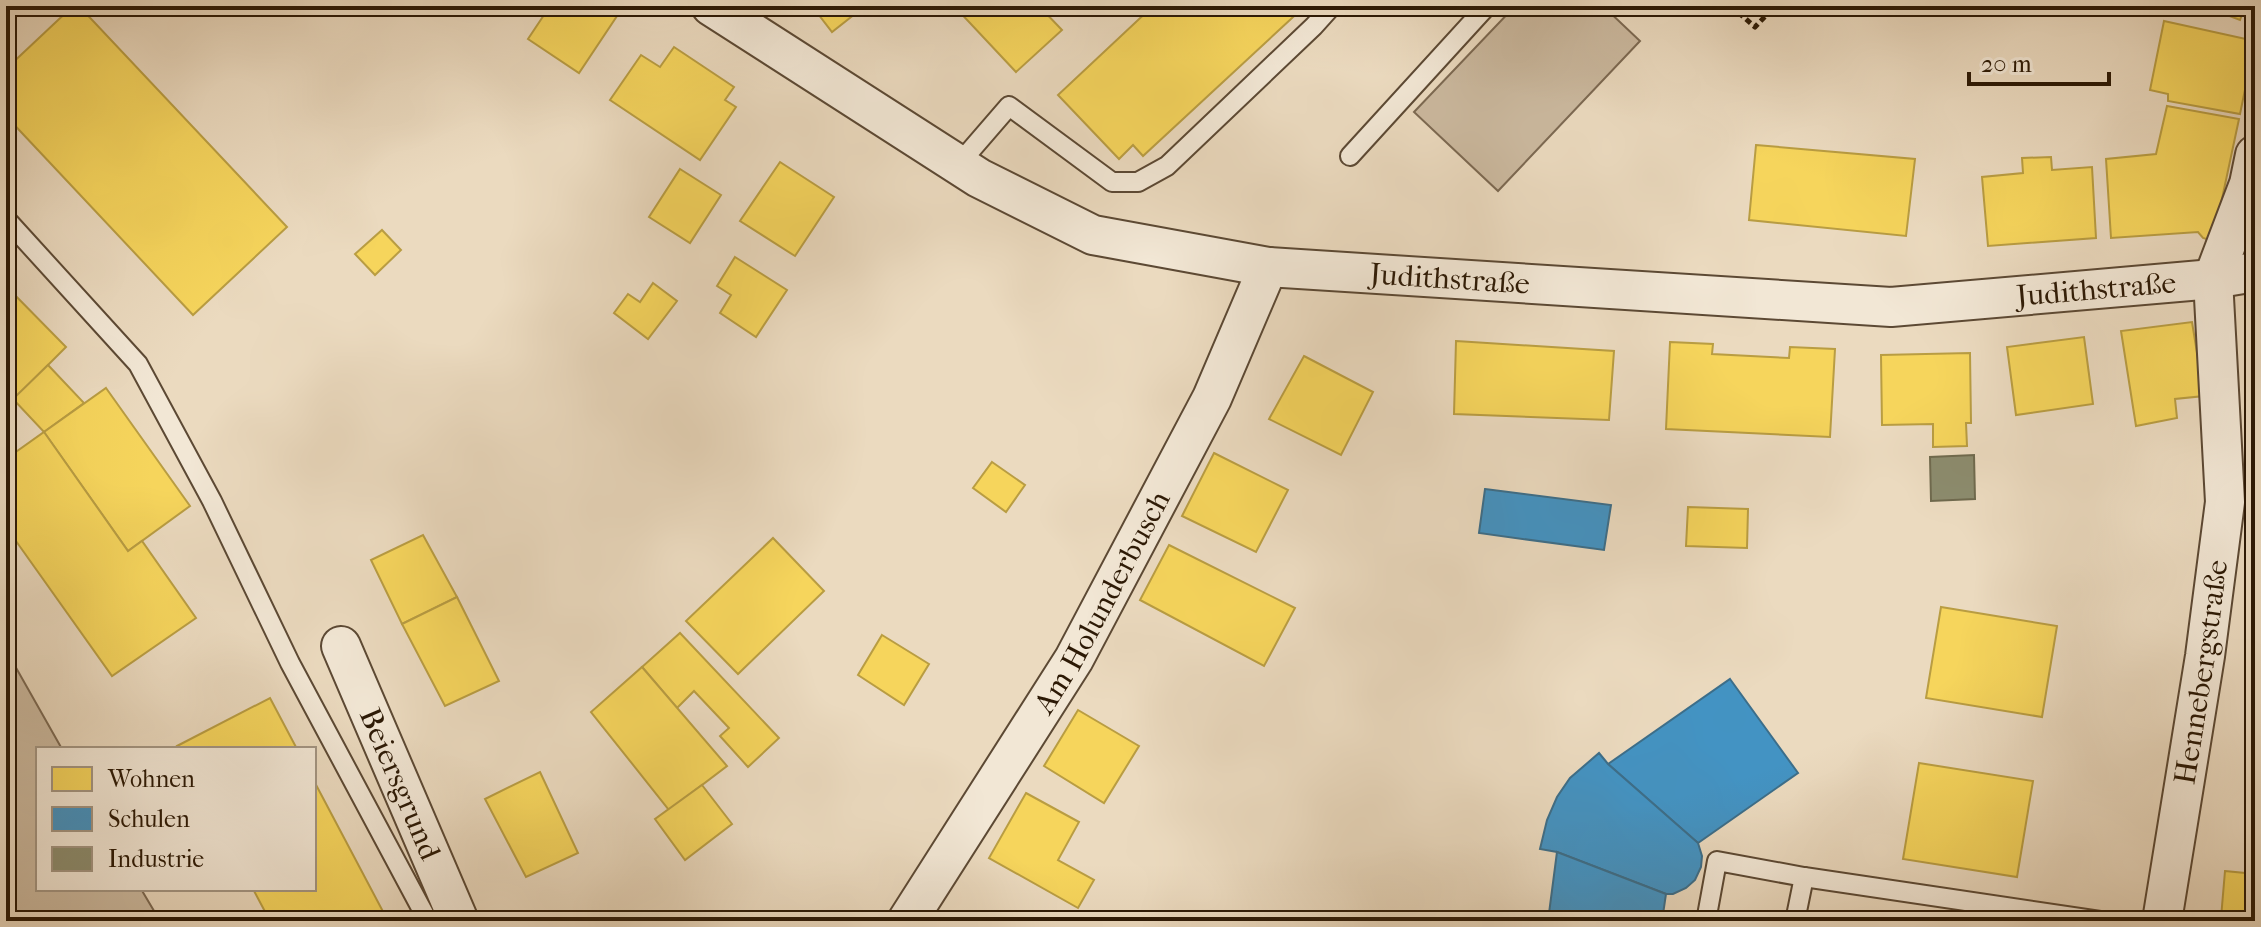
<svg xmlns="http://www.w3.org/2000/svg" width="2261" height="927" font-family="'IM FELL French Canon',serif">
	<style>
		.green { fill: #cbb99f; stroke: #7c6952; stroke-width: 2 }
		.homes { fill: #f6d55c; stroke: #b99d42; stroke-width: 2 }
		.schools { fill: #4393c3; stroke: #3c6e8a; stroke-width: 2 }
		.industry { fill: #8c8c6e; stroke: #6f6a4e; stroke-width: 2 }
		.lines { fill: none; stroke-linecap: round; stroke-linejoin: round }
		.lane-casing { stroke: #5c4934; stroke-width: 22 }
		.street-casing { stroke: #5c4934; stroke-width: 42 }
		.path { stroke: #2c1905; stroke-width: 5; stroke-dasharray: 6 4; stroke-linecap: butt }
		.lane { stroke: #f2e7d5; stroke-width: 18 }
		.street { stroke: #f2e7d5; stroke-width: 38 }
		.labels { text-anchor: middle; stroke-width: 8; stroke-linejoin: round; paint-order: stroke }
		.street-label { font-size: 30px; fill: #2c1905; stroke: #f2e7d5 }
	</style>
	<rect width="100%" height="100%" fill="#ebdabf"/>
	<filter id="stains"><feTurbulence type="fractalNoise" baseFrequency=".0025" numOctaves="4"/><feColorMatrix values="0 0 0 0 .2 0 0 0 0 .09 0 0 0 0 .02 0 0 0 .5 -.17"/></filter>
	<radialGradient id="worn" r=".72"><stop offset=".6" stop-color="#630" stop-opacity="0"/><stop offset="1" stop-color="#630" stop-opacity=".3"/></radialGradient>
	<g class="green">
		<path d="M 1515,6 L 1603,6 L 1640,41 L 1498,191 L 1414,112 Z"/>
		<path d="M 6,650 L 62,749 L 38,749 L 38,889 L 141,889 L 160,921 L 6,921 Z"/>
	</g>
	<g class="homes">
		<path d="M 73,6 L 79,6 L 287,227 L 193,315 L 6,116 L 6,69 Z"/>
		<path d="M 550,6 L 602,6 L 617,16 L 579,73 L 528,39 Z"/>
		<path d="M 812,6 L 865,6 L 832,32 Z"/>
		<path d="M 954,6 L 1039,6 L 1062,30 L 1016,72 Z"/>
		<path d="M 1153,6 L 1305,6 L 1143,156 L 1133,145 L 1119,159 L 1058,95 Z"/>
		<path d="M 2203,6 L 2245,6 L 2240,20 Z"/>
		<path d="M 2164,21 L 2255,41 L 2240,114 L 2168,101 L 2168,94 L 2150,90 Z"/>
		<path d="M 674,47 L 734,87 L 725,100 L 736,107 L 700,160 L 610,100 L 641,55 L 660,67 Z"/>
		<path d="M 2167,106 L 2239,119 L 2213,241 L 2203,238 L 2198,232 L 2111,238 L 2106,159 L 2156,154 Z"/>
		<path d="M 1756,145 L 1915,159 L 1906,236 L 1749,220 Z"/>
		<path d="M 2051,157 L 2052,170 L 2092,167 L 2096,238 L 1988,246 L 1982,177 L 2023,173 L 2022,158 Z"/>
		<path d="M 780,162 L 834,197 L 795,256 L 740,221 Z"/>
		<path d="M 680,169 L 721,195 L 690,243 L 649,217 Z"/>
		<path d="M 382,230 L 401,250 L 375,275 L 355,254 Z"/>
		<path d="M 735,257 L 787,290 L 756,337 L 720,313 L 731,295 L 717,286 Z"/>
		<path d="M 653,283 L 677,301 L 648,339 L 614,313 L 628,294 L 640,302 Z"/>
		<path d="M 6,286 L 66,347 L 6,407 Z"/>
		<path d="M 2192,322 L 2204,396 L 2175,399 L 2177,418 L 2136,426 L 2121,331 Z"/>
		<path d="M 2084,337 L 2093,404 L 2016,415 L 2007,347 Z"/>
		<path d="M 1456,341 L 1614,351 L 1609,420 L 1454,414 Z"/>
		<path d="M 1670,342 L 1713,344 L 1712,354 L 1789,358 L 1790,347 L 1835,349 L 1830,437 L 1666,429 Z"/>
		<path d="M 1970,353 L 1971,423 L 1966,423 L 1967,446 L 1933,447 L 1933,424 L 1882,425 L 1881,355 Z"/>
		<path d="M 1304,356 L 1373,392 L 1341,455 L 1269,419 Z"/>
		<path d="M 48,365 L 84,403 L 44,432 L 13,399 Z"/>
		<path d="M 106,388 L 190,506 L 128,551 L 44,432 Z"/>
		<path d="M 44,432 L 128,551 L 142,541 L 196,618 L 112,676 L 6,527 L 6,459 Z"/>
		<path d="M 1214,453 L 1288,490 L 1256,552 L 1182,516 Z"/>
		<path d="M 992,462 L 1025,485 L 1006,512 L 973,488 Z"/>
		<path d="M 1688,507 L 1748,509 L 1747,548 L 1686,546 Z"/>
		<path d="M 423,535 L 457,597 L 402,624 L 371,560 Z"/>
		<path d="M 773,538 L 824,591 L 738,674 L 686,621 Z"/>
		<path d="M 1169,545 L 1295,608 L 1264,666 L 1140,600 Z"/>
		<path d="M 457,597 L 499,681 L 445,706 L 402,624 Z"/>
		<path d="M 1941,607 L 2057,626 L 2042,717 L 1926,698 Z"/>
		<path d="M 680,633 L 779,738 L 748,767 L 720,736 L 729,728 L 694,691 L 677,708 L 642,667 Z"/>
		<path d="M 882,635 L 929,664 L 904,705 L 858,675 Z"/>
		<path d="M 642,667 L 727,766 L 669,810 L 591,712 Z"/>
		<path d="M 270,698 L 297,749 L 179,749 L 177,746 Z"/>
		<path d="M 1078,710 L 1139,746 L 1104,803 L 1044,766 Z"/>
		<path d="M 1919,763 L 2033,781 L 2017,877 L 1903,859 Z"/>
		<path d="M 540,772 L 578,853 L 526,877 L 485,799 Z"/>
		<path d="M 314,781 L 388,921 L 270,921 L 253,889 L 314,889 Z"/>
		<path d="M 702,785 L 732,824 L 685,860 L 655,819 Z"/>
		<path d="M 1026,793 L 1079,822 L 1058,860 L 1094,880 L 1078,908 L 989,858 Z"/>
		<path d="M 2225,871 L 2255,874 L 2255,921 L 2221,918 Z"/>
	</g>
	<g class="schools">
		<path d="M 1485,489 L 1611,505 L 1604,550 L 1479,533 Z"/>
		<path d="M 1730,679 L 1798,773 L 1698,843 L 1608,764 Z"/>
		<path d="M 1599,753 L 1608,764 L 1698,843 L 1702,856 L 1701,867 L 1695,880 L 1686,888 L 1673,894 L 1666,894 L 1557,852 L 1540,849 L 1547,820 L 1557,797 L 1570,778 Z"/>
		<path d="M 1557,852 L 1666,894 L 1662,921 L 1548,921 Z"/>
	</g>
	<path class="industry" d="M 1974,455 L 1975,499 L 1931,501 L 1930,457 Z"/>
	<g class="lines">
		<defs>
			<g id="lane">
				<path d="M 1350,156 L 1487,6"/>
				<path d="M 958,165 L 1009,106 L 1112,182 L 1138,182 L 1167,166 L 1314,26 L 1332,6"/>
				<path d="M 6,219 L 138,364 L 212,501 L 290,663 L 428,921"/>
				<path d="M 1706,921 L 1717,861 L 1804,877 L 2100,921"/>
				<path d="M 1795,921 L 1804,877"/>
			</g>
			<g id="street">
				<path id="s1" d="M 711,6 L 979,178 L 1093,235 L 1268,267 L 1891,307 L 2213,279 L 2255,272"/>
				<path id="s2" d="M 341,646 L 459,921"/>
				<path id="s3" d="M 907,921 L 1074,659 L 1212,398 L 1268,267"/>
				<path id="s4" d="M 2162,921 L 2205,656 L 2225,502 L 2213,279 L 2249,184 L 2255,155"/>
			</g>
		</defs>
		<use href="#lane" class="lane-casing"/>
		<use href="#street" class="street-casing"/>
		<path class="path" d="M 1731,6 L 1755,27 L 1775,6"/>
		<use href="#lane" class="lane"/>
		<use href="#street" class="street"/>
	</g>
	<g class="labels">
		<g class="street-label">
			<text dy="10" stroke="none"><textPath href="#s1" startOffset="806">Judithstraße</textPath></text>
			<text dy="10" stroke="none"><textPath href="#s1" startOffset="1454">Judithstraße</textPath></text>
			<text dy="10" stroke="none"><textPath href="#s3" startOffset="374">Am Holunderbusch</textPath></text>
			<text dy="10" stroke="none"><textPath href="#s4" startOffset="252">Hennebergstraße</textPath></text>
			<text dy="10" stroke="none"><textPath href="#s2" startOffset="150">Beiersgrund</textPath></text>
		</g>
	</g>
	<rect width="2261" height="927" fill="none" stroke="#ebdabf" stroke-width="32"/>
	<rect x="8" y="8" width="2245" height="911" fill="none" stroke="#2c1905" stroke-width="4"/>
	<rect x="16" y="16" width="2229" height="895" fill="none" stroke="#2c1905" stroke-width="2"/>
	<rect x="36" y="747" width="280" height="144" fill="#f2e7d5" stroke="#a39582" stroke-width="2"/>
	<rect x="52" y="767" width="40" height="24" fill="#f6d55c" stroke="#a39582" stroke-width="2"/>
	<text x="108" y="787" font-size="24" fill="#2c1905">Wohnen</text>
	<rect x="52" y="807" width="40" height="24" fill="#4393c3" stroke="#a39582" stroke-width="2"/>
	<text x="108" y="827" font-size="24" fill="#2c1905">Schulen</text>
	<rect x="52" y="847" width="40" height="24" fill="#8c8c6e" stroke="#a39582" stroke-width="2"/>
	<text x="108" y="867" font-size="24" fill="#2c1905">Industrie</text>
	<path d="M1969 72v12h140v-12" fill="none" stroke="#2c1905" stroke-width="4"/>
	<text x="1981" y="72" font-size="24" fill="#2c1905" stroke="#f2e7d5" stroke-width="6" paint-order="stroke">20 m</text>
	<rect width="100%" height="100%" filter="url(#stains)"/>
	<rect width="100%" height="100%" fill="url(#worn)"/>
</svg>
